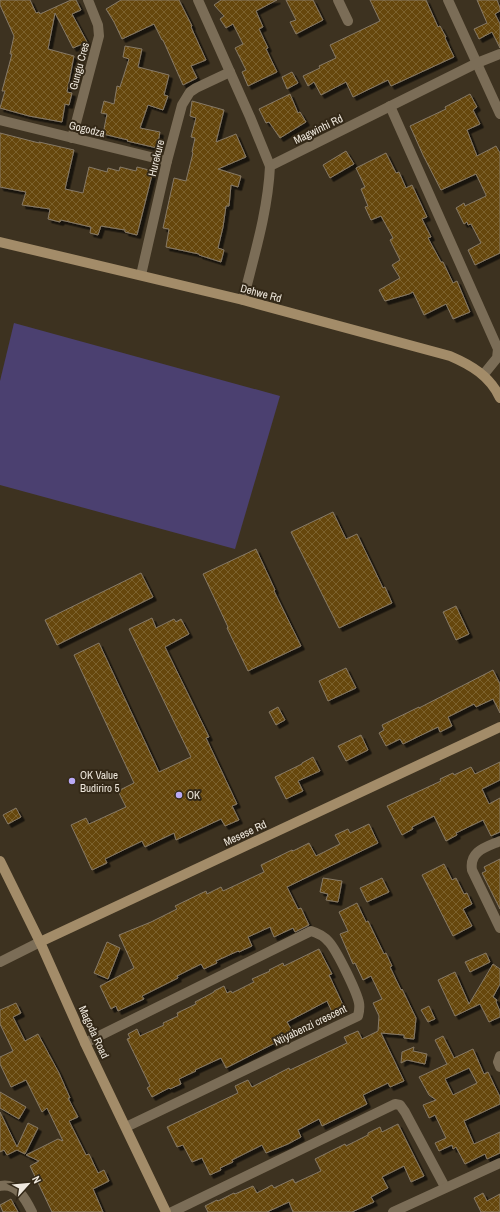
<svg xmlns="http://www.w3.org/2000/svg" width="500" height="1212" font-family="'Archivo Narrow',sans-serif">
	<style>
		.park { fill: #4b4070 }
		.building { fill: url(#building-cross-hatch); stroke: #877a67; fill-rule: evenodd; filter: url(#shadow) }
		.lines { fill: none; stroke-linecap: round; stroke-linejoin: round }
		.street { stroke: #7b6d57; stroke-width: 10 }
		.secondary { stroke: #a38c69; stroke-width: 10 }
		.poi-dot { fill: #baaaf6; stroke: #332817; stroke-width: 1.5 }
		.labels { text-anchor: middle; stroke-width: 4; stroke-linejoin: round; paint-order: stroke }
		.street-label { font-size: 11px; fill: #efe8dd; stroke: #332817 }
		.poi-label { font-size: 11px; fill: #efe8dd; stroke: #332817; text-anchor: start }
	</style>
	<defs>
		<pattern id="building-cross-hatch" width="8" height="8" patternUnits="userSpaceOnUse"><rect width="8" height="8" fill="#66470b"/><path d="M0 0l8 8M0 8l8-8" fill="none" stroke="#7c622e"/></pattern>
		<filter id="shadow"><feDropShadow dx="3.5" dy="3.5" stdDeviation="0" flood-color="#0009"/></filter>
	</defs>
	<rect width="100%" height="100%" fill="#3d3220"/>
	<path class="park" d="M 14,323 L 280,396 L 235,549 L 0,485 L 0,381 Z"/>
	<g class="building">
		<path d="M 0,0 L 30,0 L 36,13 L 39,12 L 40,14 L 71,0 L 76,0 L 81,10 L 72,14 L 87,42 L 73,48 L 55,13 L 48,49 L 74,56 L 67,92 L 72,93 L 69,105 L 65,104 L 62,122 L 29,116 L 0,108 L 5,91 L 2,91 L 12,54 L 10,54 L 14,36 L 0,5 Z"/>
		<path d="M 121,0 L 179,0 L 192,26 L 191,27 L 206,60 L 191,66 L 197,78 L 183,85 L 163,40 L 162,40 L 154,24 L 122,39 L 114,22 L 106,9 Z"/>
		<path d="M 221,0 L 277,0 L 256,11 L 263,27 L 259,29 L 268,48 L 266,49 L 277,72 L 248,86 L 242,72 L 246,70 L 235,48 L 243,44 L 233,24 L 226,28 L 220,19 L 224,16 L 214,5 Z"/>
		<path d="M 286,0 L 313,0 L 323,20 L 296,34 L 290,22 L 296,20 Z"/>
		<path d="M 370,0 L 426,0 L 438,27 L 440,26 L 446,37 L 445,38 L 454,57 L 391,86 L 388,80 L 353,97 L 346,82 L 321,95 L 314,82 L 308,86 L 303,76 L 320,68 L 319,66 L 336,58 L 330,45 L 380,21 Z"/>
		<path d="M 477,0 L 497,0 L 500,8 L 500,11 L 495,14 L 500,24 L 500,48 L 492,32 L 479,39 L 474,29 L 487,23 Z"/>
		<path d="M 125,46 L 142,49 L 138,67 L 169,75 L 164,95 L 168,96 L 163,110 L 148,105 L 140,128 L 160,132 L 157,148 L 127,141 L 128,140 L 103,134 L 107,114 L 101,113 L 104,101 L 114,104 L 117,86 L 120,87 L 129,59 L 123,57 Z"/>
		<path d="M 292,72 L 298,83 L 287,89 L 282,77 Z"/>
		<path d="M 290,94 L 298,113 L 300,112 L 306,122 L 280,138 L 269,122 L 266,123 L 259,109 Z"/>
		<path d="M 470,94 L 477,107 L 473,110 L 480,124 L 467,130 L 477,156 L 496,146 L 500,153 L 500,253 L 475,265 L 468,250 L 481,243 L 471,224 L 468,225 L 467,222 L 464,224 L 456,208 L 464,203 L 465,206 L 486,196 L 486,195 L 476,174 L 441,190 L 423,155 L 410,126 L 446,109 L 445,107 Z"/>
		<path d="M 192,101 L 224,110 L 216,142 L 236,134 L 246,157 L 218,169 L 241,176 L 238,187 L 231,185 L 229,206 L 226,206 L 223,227 L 218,248 L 224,250 L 221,262 L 199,255 L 199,254 L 166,247 L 169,229 L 163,228 L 174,178 L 186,181 L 193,153 L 192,152 L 195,138 L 191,137 L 196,118 L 190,116 Z"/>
		<path d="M 0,133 L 39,143 L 39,142 L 74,150 L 65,189 L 83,193 L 89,167 L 107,172 L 108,168 L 119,171 L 120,167 L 136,171 L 137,167 L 153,171 L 137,235 L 125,232 L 125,230 L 101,226 L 98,235 L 90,233 L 91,227 L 61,220 L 60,222 L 48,219 L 50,209 L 22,205 L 26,192 L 0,187 Z"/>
		<path d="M 346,151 L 354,164 L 330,178 L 323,165 Z"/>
		<path d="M 386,153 L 396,173 L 399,172 L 406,188 L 412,185 L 427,217 L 422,219 L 431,237 L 428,238 L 441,262 L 443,262 L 453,283 L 457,281 L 470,312 L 453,319 L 446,304 L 424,315 L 413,292 L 409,294 L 385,301 L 379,290 L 400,278 L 392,265 L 400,260 L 390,240 L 393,238 L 381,216 L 371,220 L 365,207 L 368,206 L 361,189 L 365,187 L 356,168 Z"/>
		<path d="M 333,512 L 346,539 L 357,534 L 383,588 L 385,587 L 392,603 L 339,628 L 291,532 Z"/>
		<path d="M 256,549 L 275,590 L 274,591 L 301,646 L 248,671 L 227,628 L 228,627 L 203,574 Z"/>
		<path d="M 141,573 L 153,597 L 57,645 L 45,620 Z"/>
		<path d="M 456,606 L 469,634 L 456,640 L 443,612 Z"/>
		<path d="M 152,618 L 156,628 L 174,619 L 176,622 L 181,619 L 189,634 L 165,647 L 209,737 L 206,738 L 237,804 L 232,806 L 239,820 L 225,826 L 221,819 L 176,840 L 174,833 L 145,847 L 142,841 L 105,859 L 107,863 L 92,870 L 71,825 L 86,818 L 89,824 L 126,807 L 118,791 L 134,783 L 74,655 L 99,643 L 159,772 L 191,757 L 129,629 Z"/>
		<path d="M 346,668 L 356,688 L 328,701 L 319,681 Z"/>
		<path d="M 493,670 L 500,684 L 500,713 L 493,699 L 476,707 L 474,704 L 448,717 L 452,726 L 440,732 L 438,727 L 403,744 L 400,739 L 386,746 L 379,733 L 384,730 L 382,725 L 419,707 L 419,708 Z"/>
		<path d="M 278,707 L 285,720 L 276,725 L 269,712 Z"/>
		<path d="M 361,735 L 368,750 L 346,761 L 338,746 Z"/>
		<path d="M 313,757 L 320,771 L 298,781 L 303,791 L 286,799 L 275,777 L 302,764 L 302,763 Z"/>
		<path d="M 500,762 L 500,780 L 482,789 L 489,804 L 500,798 L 500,832 L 491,836 L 483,820 L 456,833 L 457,835 L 446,841 L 434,816 L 412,827 L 413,829 L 402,835 L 387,806 L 441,781 L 440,779 L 453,773 L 454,775 L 471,767 L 475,774 Z"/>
		<path d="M 16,808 L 21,817 L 8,824 L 3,815 Z"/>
		<path d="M 369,824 L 378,843 L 287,887 L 298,909 L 301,908 L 309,925 L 295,932 L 293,928 L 274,937 L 270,927 L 248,937 L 252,946 L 239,952 L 238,951 L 216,961 L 217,963 L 204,969 L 201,964 L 177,976 L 178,978 L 142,996 L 144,999 L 118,1011 L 116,1006 L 111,1009 L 100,986 L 134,968 L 119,935 L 151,922 L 177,909 L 175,906 L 206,891 L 207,894 L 221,887 L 223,891 L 264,872 L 261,865 L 292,850 L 293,851 L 309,843 L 316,856 L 340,844 L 335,835 L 348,829 L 350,833 Z"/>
		<path d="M 500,859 L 500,909 L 482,873 L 486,871 L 484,867 Z"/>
		<path d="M 444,864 L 452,880 L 456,878 L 464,894 L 467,893 L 472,904 L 463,909 L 472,926 L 453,936 L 422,875 Z"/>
		<path d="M 323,878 L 342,881 L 338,902 L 326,900 L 328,894 L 320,892 Z"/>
		<path d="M 382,878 L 389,892 L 367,902 L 360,888 Z"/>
		<path d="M 357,903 L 366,922 L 368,921 L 384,954 L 386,953 L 392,966 L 390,967 L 401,990 L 402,989 L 416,1018 L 414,1039 L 404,1038 L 404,1035 L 381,1033 L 404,1081 L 390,1087 L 388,1083 L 363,1095 L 367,1104 L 357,1109 L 322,1126 L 319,1119 L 298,1130 L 301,1137 L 288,1144 L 266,1153 L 262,1145 L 232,1160 L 233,1162 L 220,1168 L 221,1170 L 210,1175 L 202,1158 L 192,1162 L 183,1145 L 177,1147 L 167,1127 L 238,1093 L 235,1086 L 248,1080 L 252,1087 L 289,1068 L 290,1070 L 347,1043 L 344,1037 L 358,1031 L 362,1039 L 378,1031 L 379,1016 L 373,1003 L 382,999 L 371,976 L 363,980 L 355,963 L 353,964 L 340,934 L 348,931 L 339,912 Z"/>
		<path d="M 107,942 L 120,948 L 108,979 L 94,973 Z"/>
		<path d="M 319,949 L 332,974 L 329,975 L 344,1007 L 332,1012 L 327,1001 L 287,1022 L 293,1032 L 277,1040 L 277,1042 L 226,1068 L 221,1058 L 195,1070 L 196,1071 L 179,1079 L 181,1084 L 170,1089 L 169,1088 L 152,1097 L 147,1088 L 150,1086 L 127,1039 L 130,1038 L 128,1034 L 137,1029 L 140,1036 L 164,1025 L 163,1023 L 178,1016 L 177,1013 L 196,1004 L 195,1002 L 214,992 L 214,991 L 224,986 L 227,993 L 231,991 L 232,993 L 254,982 L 252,979 L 270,971 L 269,970 L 283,963 L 284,966 Z"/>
		<path d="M 486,953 L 490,962 L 470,972 L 465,962 Z"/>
		<path d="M 493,964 L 500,969 L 500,984 L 493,997 L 497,1000 L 496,1002 L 500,1011 L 500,1017 L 489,1022 L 480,1004 L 455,1016 L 438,980 L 455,972 L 469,1004 Z"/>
		<path d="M 16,1003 L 21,1013 L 13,1017 L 25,1041 L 38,1034 L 59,1073 L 70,1098 L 68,1098 L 78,1117 L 69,1121 L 86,1155 L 89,1154 L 98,1173 L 104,1170 L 109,1181 L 93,1189 L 103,1212 L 52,1212 L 30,1166 L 39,1161 L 26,1155 L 58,1139 L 63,1141 L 47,1108 L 42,1112 L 26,1080 L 11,1087 L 0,1064 L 0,1057 L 13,1051 L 0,1024 L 0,1010 Z"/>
		<path d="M 429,1006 L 435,1019 L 428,1022 L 421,1010 Z"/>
		<path d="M 443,1036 L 454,1058 L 473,1049 L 484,1074 L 488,1072 L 500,1097 L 500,1104 L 464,1121 L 474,1144 L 500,1132 L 500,1153 L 487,1159 L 485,1154 L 465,1164 L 456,1147 L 453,1149 L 452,1145 L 439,1151 L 435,1143 L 446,1138 L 435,1115 L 429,1118 L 423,1105 L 436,1100 L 429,1095 L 419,1077 L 447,1064 L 435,1040 ZM 469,1068 L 477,1083 L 453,1095 L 445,1079 Z"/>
		<path d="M 414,1047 L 413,1051 L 427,1054 L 425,1064 L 407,1060 L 401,1063 L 402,1052 Z"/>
		<path d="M 0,1092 L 26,1107 L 19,1119 L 0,1108 Z"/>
		<path d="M 0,1112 L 17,1147 L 28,1123 L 38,1128 L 25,1154 L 17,1150 L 7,1155 L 4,1150 L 0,1152 Z"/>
		<path d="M 398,1124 L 424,1176 L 411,1182 L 404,1166 L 382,1177 L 388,1188 L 371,1197 L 374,1202 L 352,1212 L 293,1212 L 289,1202 L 267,1212 L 208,1212 L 205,1206 L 217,1200 L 218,1201 L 234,1193 L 235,1194 L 253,1186 L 257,1193 L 272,1185 L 274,1188 L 293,1179 L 295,1183 L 321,1171 L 315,1159 L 345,1144 L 346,1146 L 368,1135 L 368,1133 L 380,1127 L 382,1132 Z"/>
		<path d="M 483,1193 L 487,1201 L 500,1194 L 500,1212 L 481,1212 L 474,1198 Z"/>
		<path d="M 11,1199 L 18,1212 L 3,1212 L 0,1205 Z"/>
	</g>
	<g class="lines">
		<g class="street">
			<path d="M 198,0 L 250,117 L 270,166"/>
			<path d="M 338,0 L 348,21"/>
			<path d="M 448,0 L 500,114"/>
			<path d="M 390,106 L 498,349 L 497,358 L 484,374"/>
			<path d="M 0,120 L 167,161"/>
			<path d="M 72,138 L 99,36 L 98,25 L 88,0"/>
			<path d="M 141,275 L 167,161 L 182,105 L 190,92 L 196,88 L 230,72"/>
			<path d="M 243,300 C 254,256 268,211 270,166 L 477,63 L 500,54"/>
			<path d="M 500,841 C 486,847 469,851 472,870 L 500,928"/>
			<path d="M 0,962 L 40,942"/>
			<path d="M 85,1043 L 311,931 C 318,933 324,936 329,942 C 337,951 357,992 359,1003 C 360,1008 359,1012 358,1016 L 126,1127"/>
			<path d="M 500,1056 L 498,1062 L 500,1067"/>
			<path d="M 0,1186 C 17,1182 26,1200 32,1212"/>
			<path d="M 172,1212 L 395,1104 L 400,1105 L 405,1112 L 445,1187"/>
			<path d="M 393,1212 L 500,1163"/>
		</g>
		<g class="secondary">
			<path d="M 0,242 L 243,300 L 450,356 C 471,365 490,376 500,398"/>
			<path d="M 0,861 L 40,942 L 85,1043 L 166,1212"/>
			<path d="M 40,942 L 500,727"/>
		</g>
	</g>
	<g class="poi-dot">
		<circle cx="72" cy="781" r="4"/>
		<circle cx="179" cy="795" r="4"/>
	</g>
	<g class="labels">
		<g class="street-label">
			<text transform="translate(79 66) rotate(-75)" y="4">Gungu Cres</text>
			<text transform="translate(87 129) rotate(14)" y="4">Gogodza</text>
			<text transform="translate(318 129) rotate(-26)" y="4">Magwinhi Rd</text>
			<text transform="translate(156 158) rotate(-76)" y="4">Hurekure</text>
			<text transform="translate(261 293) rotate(15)" y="4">Dehwe Rd</text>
			<text transform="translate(245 833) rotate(-25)" y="4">Mesese Rd</text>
			<text transform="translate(310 1025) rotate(-26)" y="4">Ntiyabenzi crescent</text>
			<text transform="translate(94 1032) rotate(65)" y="4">Magoda Road</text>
		</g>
		<g class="poi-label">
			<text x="80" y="779">OK Value<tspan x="80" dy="13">Budiriro 5</tspan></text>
			<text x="187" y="799">OK</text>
		</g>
	</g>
	<g transform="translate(28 1184) rotate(63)" stroke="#332817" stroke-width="3" paint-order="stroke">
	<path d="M0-3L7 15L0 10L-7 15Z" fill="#efe8dd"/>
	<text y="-6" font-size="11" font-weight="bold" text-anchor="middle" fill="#efe8dd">N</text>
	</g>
</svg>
